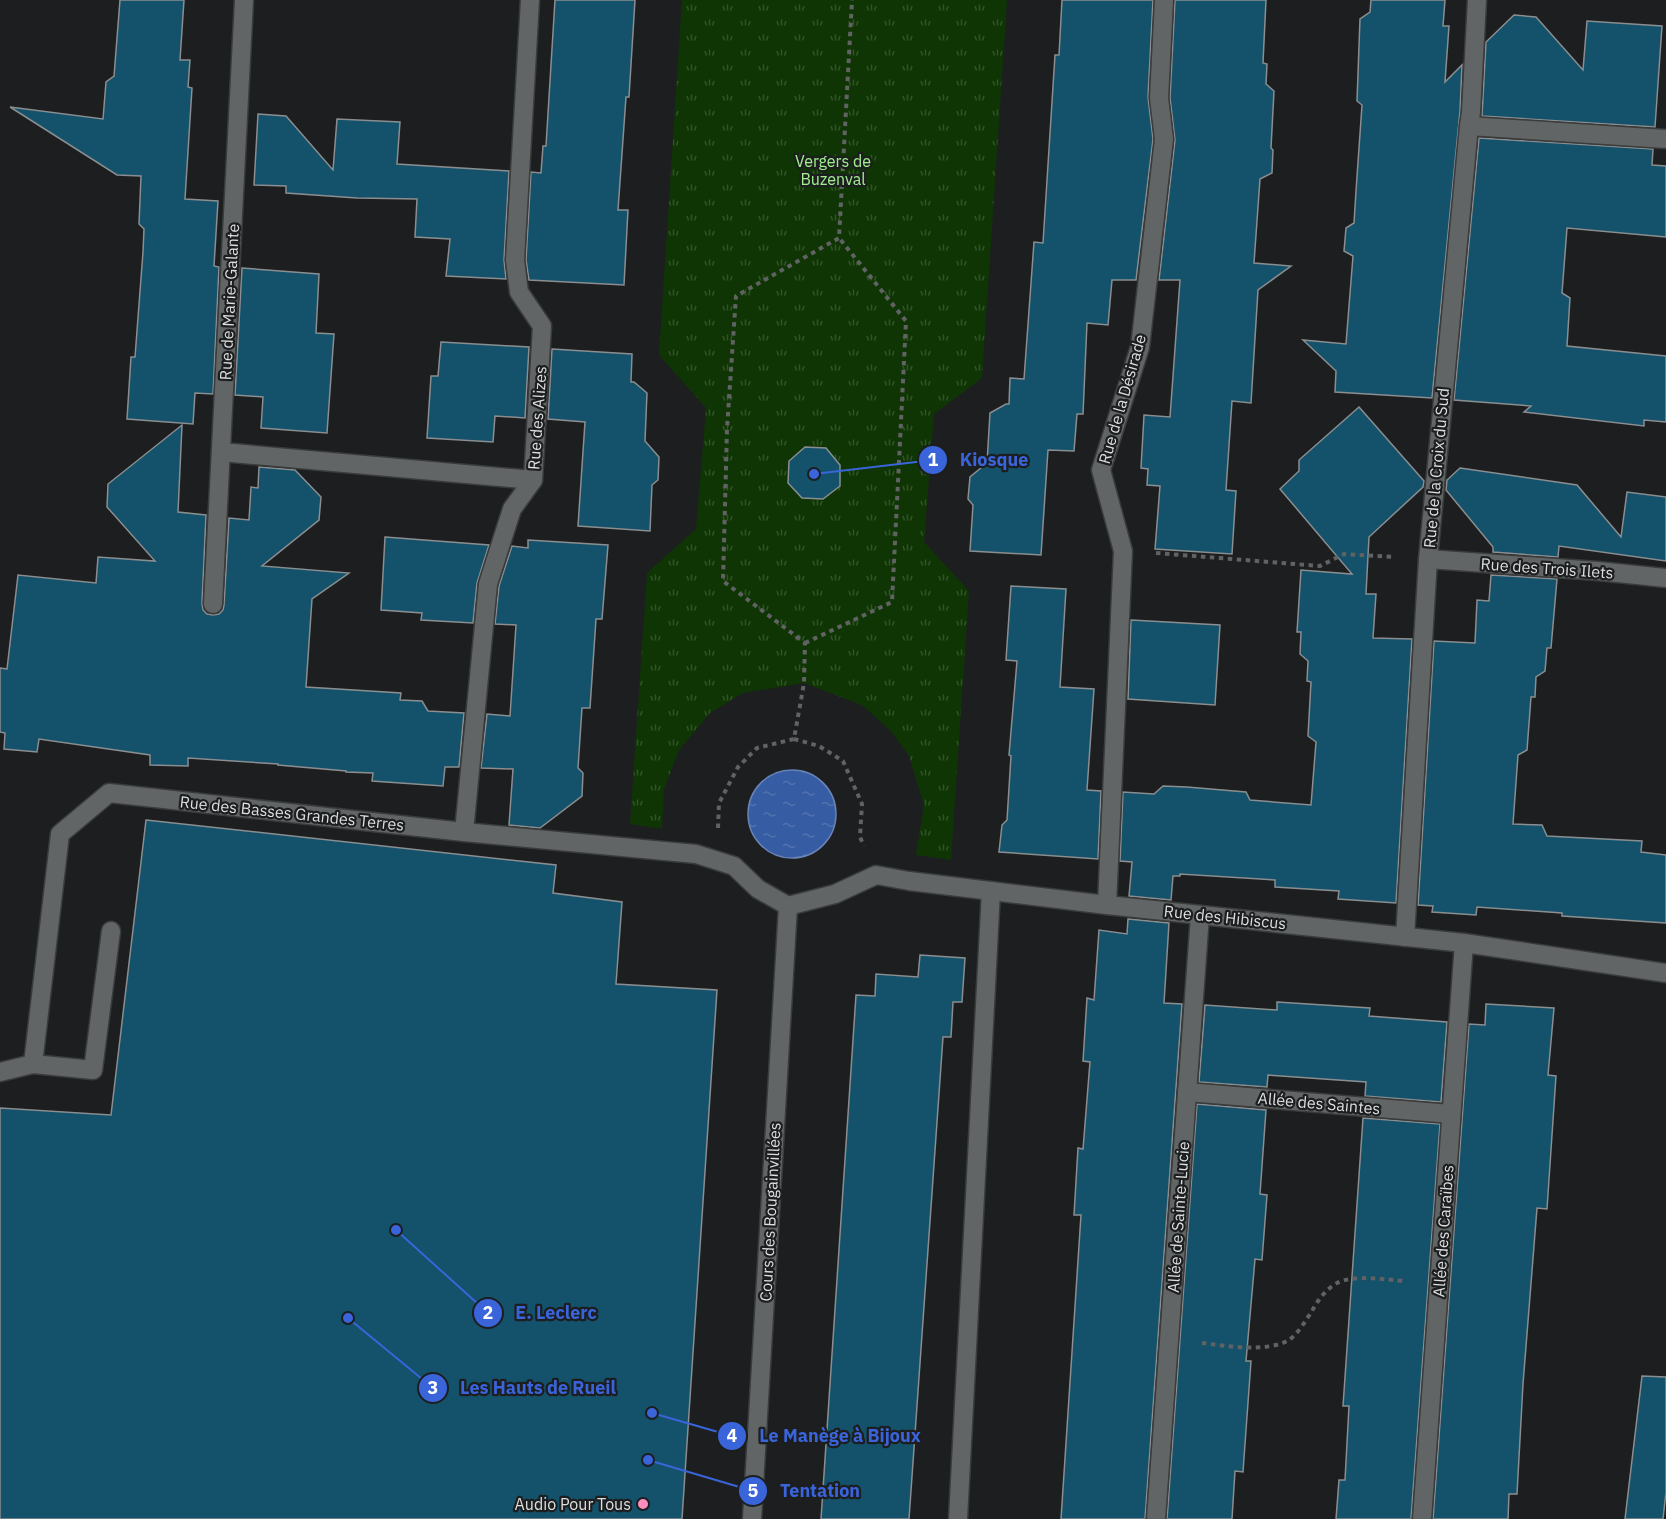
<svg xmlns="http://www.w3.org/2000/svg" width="1666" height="1519" font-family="'IBM Plex Sans',sans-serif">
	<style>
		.grass { fill: url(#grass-tufts) }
		.water { fill: url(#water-ripples); stroke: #6883b5; stroke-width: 1.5 }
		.building { fill: #14516a; stroke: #8b8e90; stroke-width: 1.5 }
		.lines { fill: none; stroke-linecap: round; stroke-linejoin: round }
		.lane-casing { stroke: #3a3c3c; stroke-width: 21 }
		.street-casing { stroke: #3a3c3c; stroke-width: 21 }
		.path { stroke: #606263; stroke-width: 4; stroke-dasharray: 4.5 4.5; stroke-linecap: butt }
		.lane { stroke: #626565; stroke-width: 18 }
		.street { stroke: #626565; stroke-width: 18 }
		.poi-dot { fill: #fd8ebf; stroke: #1c1e1f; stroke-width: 2 }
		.labels { text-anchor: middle; stroke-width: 4.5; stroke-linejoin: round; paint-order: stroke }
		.park-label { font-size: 16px; fill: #a0ef8d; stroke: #1c1e1f }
		.street-label { font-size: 16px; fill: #dddfdf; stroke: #1c1e1f }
		.poi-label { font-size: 16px; fill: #dddfdf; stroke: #1c1e1f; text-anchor: end }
		.leader { fill: none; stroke: #3a64d9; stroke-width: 2 }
		.callout-dot { fill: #3a64d9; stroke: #1c1e1f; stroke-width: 2 }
		.mark-label { font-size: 18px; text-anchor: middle; font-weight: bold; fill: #fff }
		.callout-label { font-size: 18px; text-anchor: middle; font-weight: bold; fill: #3a64d9; stroke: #1c1e1f; stroke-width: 4.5; stroke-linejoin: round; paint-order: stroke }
	</style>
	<defs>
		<pattern id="grass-tufts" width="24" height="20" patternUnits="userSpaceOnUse" patternTransform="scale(1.5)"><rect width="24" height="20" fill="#0f3504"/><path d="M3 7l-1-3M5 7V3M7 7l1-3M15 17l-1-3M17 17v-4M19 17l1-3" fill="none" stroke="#325228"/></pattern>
		<pattern id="water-ripples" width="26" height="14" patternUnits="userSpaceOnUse" patternTransform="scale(1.5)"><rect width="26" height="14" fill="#365ca3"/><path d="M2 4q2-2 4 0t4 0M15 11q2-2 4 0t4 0" fill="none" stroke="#5373af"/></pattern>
	</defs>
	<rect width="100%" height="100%" fill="#1c1e1f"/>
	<path class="grass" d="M 682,0 L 1007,0 L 982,378 L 934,414 L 924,542 L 969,591 L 951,860 L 916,855 L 924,805 L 909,756 L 891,731 L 862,705 L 804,683 L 743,693 L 710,713 L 679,750 L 664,789 L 662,829 L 630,824 L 647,573 L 696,529 L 706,408 L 659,355 Z"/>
	<circle class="water" cx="792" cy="814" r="44"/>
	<g class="building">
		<path d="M 120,0 L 184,0 L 180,60 L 190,60 L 188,87 L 192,88 L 185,199 L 218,201 L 214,266 L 219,267 L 213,394 L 195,393 L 193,424 L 127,419 L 131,357 L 135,357 L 143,252 L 144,229 L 139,224 L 141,176 L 117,175 L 10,107 L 103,119 L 106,82 L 114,76 Z"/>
		<path d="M 555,0 L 635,0 L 629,97 L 626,97 L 618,210 L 628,210 L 624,285 L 529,280 L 526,260 L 531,172 L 541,173 L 543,146 L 546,146 Z"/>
		<path d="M 1062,0 L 1153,0 L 1148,97 L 1153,139 L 1136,280 L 1112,280 L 1108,325 L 1087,323 L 1083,414 L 1077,414 L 1074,451 L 1048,450 L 1041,555 L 970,551 L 973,505 L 968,499 L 970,477 L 987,463 L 990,413 L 1006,404 L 1009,404 L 1010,378 L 1024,379 L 1034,242 L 1043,243 L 1055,55 L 1059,55 Z"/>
		<path d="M 1175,0 L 1266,0 L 1263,63 L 1267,64 L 1266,84 L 1274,91 L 1271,148 L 1273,150 L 1272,173 L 1260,179 L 1254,263 L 1291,266 L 1258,290 L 1251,403 L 1232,401 L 1226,490 L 1236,491 L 1232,554 L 1155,549 L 1160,486 L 1147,485 L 1148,469 L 1141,468 L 1144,415 L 1170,417 L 1180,280 L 1159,280 L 1175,140 L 1170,98 Z"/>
		<path d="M 1371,0 L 1445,0 L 1443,26 L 1449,26 L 1445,82 L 1462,65 L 1460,111 L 1432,398 L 1335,392 L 1336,371 L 1303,340 L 1346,344 L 1353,256 L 1344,251 L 1346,228 L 1354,223 L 1356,191 L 1362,105 L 1357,101 L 1360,19 L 1370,12 Z"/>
		<path d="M 1514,15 L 1536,17 L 1583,70 L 1587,21 L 1662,26 L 1655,127 L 1482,116 L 1486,42 Z"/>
		<path d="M 258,114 L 286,116 L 333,170 L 337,119 L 400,122 L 397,164 L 509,171 L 504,260 L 506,279 L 446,276 L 450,239 L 415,237 L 417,199 L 357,198 L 286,193 L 286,186 L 254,185 Z"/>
		<path d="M 1479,138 L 1653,149 L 1652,165 L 1666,166 L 1666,237 L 1567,228 L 1562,293 L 1570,298 L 1567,346 L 1666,356 L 1666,422 L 1644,420 L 1644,426 L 1524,412 L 1531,406 L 1454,400 Z"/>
		<path d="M 242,268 L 319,274 L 316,333 L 334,334 L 327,433 L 261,428 L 263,397 L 235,395 Z"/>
		<path d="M 441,342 L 529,347 L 525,418 L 495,416 L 493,442 L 427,438 L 431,376 L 438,376 Z"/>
		<path d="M 552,349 L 632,354 L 631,382 L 634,382 L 647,393 L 645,441 L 659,457 L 658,480 L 652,485 L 650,531 L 578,526 L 585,422 L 548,419 Z"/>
		<path d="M 1359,407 L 1424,481 L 1423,487 L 1369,537 L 1366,594 L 1376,594 L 1373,638 L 1412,639 L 1396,903 L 1338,899 L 1339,891 L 1275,887 L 1275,880 L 1180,874 L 1180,876 L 1173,876 L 1171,900 L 1129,896 L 1132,862 L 1120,861 L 1123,792 L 1154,794 L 1163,786 L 1187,787 L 1246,792 L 1250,800 L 1311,805 L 1316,742 L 1308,736 L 1311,682 L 1307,681 L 1308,661 L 1300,654 L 1301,632 L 1297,632 L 1301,570 L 1352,574 L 1280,489 L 1299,471 L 1299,460 Z"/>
		<path d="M 182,425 L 178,512 L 206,515 L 202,603 L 203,610 L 207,614 L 213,615 L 219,614 L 223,610 L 224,605 L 229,518 L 249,520 L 251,487 L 258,488 L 259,467 L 295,470 L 321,497 L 319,520 L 262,566 L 349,573 L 312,599 L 306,687 L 401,693 L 400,700 L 422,701 L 428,711 L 464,713 L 459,767 L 445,767 L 443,786 L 372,781 L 373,773 L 346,772 L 346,771 L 278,765 L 278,764 L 188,758 L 188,766 L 150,765 L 150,755 L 39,739 L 37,752 L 4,749 L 5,733 L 0,732 L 0,668 L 7,669 L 18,575 L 96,583 L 98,557 L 155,561 L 107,507 L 108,484 Z"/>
		<path d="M 805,447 L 826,448 L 840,465 L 840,486 L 823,499 L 802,498 L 788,483 L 789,461 Z"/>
		<path d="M 1460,468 L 1577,485 L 1621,537 L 1627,492 L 1666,497 L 1666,561 L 1559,546 L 1558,557 L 1493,552 L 1493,547 L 1446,490 L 1447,480 Z"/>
		<path d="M 385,537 L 489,545 L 477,583 L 473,623 L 421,620 L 422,613 L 381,610 Z"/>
		<path d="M 528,540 L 608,545 L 602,619 L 596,619 L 590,708 L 582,708 L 578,768 L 583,773 L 582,796 L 540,828 L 509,825 L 513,769 L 481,768 L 487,714 L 510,716 L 516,625 L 495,624 L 499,586 L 512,546 L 528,548 Z"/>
		<path d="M 1491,575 L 1557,579 L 1551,648 L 1547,648 L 1545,671 L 1536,677 L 1535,697 L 1531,697 L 1527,750 L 1518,755 L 1513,824 L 1542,825 L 1547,836 L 1642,841 L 1641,852 L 1666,855 L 1666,923 L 1562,916 L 1562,913 L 1477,907 L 1476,915 L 1432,912 L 1433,906 L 1418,905 L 1434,641 L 1475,643 L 1477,600 L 1489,601 Z"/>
		<path d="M 1011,586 L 1066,589 L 1060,687 L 1094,689 L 1087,790 L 1101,791 L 1098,859 L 999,852 L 1002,825 L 1007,820 L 1011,756 L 1009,755 L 1017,661 L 1006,660 Z"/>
		<path d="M 1131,620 L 1220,625 L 1215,705 L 1128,699 Z"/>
		<path d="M 146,820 L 556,865 L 553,893 L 622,902 L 616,984 L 717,990 L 682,1519 L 0,1519 L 0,1108 L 111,1115 Z"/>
		<path d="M 1128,919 L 1169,923 L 1164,1003 L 1182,1004 L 1145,1519 L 1061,1519 L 1081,1215 L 1074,1215 L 1078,1148 L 1083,1149 L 1090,1062 L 1083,1061 L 1087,998 L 1094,1000 L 1099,930 L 1127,934 Z"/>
		<path d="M 920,955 L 965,958 L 962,1002 L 953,1002 L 951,1037 L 943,1037 L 909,1519 L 821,1519 L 856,995 L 875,996 L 876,974 L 918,977 Z"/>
		<path d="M 1277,1002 L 1370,1008 L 1369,1016 L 1447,1022 L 1441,1102 L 1365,1096 L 1366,1082 L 1268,1075 L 1267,1087 L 1199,1082 L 1205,1005 L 1277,1010 Z"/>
		<path d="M 1486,1004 L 1554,1008 L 1548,1075 L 1556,1076 L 1547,1209 L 1537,1208 L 1523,1384 L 1517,1494 L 1509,1494 L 1508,1519 L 1433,1519 L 1469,1024 L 1485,1025 Z"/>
		<path d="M 1197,1104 L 1266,1110 L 1260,1194 L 1267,1195 L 1262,1260 L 1255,1259 L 1246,1361 L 1251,1361 L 1243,1472 L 1235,1471 L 1232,1519 L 1167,1519 Z"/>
		<path d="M 1363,1118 L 1440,1124 L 1411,1519 L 1336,1519 L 1339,1480 L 1345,1480 L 1349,1406 L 1343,1406 Z"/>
		<path d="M 1642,1376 L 1666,1377 L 1666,1492 L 1663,1519 L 1625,1519 Z"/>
	</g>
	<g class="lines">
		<defs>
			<g id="lane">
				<path d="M 33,1064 L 93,1070 L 111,931"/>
				<path d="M 958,1519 L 991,891"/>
			</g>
			<g id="street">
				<path d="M 1469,126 L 1666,139"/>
				<path d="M 221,452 L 533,480"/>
				<path d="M 1428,559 L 1598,571 L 1666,578"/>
				<path d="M 213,604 L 244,0"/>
				<path d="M 464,832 L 488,584 L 512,509 L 533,480 L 542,326 L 519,292 L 515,260 L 530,0"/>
				<path d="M 1107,905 L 1123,551 L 1101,470 L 1140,347 L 1164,139 L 1159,98 L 1164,0"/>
				<path d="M 788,906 L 835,894 L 876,875 L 909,881 L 1107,905 L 1464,943 L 1666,973"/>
				<path d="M 1405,937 L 1428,559 L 1469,126 L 1471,112 L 1477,0"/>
				<path d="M 0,1072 L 33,1064 L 60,834 L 109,793 L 464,832 L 696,854 L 734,866 L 758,889 L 788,906"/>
				<path d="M 1187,1092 L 1451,1114"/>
				<path d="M 752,1519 L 788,906"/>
				<path d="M 1156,1519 L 1200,915"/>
				<path d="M 1422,1519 L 1464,943"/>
			</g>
		</defs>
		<use href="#lane" class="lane-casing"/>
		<use href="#street" class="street-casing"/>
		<g class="path">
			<path d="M 1156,553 L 1320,566 L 1344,554 L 1394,557"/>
			<path d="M 805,643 L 892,602 L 906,321 L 839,238"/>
			<path d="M 794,739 L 819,746 L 843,761 L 862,804 L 860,837 L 864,846"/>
			<path d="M 718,828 L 719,803 L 738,767 L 757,748 L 794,739 L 804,683 L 805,643 L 723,581 L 727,429 L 736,296 L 839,238 L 852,0"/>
			<path d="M 1202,1343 C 1228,1346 1266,1353 1289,1340 C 1298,1334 1306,1320 1312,1311 C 1318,1300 1326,1289 1337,1283 C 1354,1274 1386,1280 1406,1281"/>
		</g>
		<use href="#lane" class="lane"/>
		<use href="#street" class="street"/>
	</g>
	<circle class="poi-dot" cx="643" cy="1504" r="6"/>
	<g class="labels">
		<g class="park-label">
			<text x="833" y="167">Vergers de<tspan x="833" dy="18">Buzenval</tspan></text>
		</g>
		<g class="street-label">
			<text transform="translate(229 302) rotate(-87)" y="6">Rue de Marie-Galante</text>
			<text transform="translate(1122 399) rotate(-74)" y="6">Rue de la Désirade</text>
			<text transform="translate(537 418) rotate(-86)" y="6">Rue des Alizes</text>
			<text transform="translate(1436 468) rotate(-85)" y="6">Rue de la Croix du Sud</text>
			<text transform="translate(1547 568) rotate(4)" y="6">Rue des Trois Ilets</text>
			<text transform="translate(292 813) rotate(6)" y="6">Rue des Basses Grandes Terres</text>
			<text transform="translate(1225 917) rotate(6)" y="6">Rue des Hibiscus</text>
			<text transform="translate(1319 1103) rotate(5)" y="6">Allée des Saintes</text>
			<text transform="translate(770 1212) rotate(-87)" y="6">Cours des Bougainvillées</text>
			<text transform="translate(1178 1217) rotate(-86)" y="6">Allée de Sainte-Lucie</text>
			<text transform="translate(1443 1231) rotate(-86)" y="6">Allée des Caraïbes</text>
		</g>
		<g class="poi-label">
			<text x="631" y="1510">Audio Pour Tous</text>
		</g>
	</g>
	<path class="leader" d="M814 474L933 460M396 1230L488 1313M348 1318L433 1388M652 1413L732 1436M648 1460L753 1491"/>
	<g class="callout-dot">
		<circle cx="814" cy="474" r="6"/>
		<circle cx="396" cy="1230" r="6"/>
		<circle cx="348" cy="1318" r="6"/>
		<circle cx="652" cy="1413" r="6"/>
		<circle cx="648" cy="1460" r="6"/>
		<circle cx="933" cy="460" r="15"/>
		<circle cx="488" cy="1313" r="15"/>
		<circle cx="433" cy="1388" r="15"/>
		<circle cx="732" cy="1436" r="15"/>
		<circle cx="753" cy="1491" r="15"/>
	</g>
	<g class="mark-label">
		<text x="933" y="466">1</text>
		<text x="488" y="1319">2</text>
		<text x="433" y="1394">3</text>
		<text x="732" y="1442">4</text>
		<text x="753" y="1497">5</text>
	</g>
	<g class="callout-label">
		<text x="994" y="466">Kiosque</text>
		<text x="556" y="1319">E. Leclerc</text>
		<text x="538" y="1394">Les Hauts de Rueil</text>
		<text x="840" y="1442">Le Manège à Bijoux</text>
		<text x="820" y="1497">Tentation</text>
	</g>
</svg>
